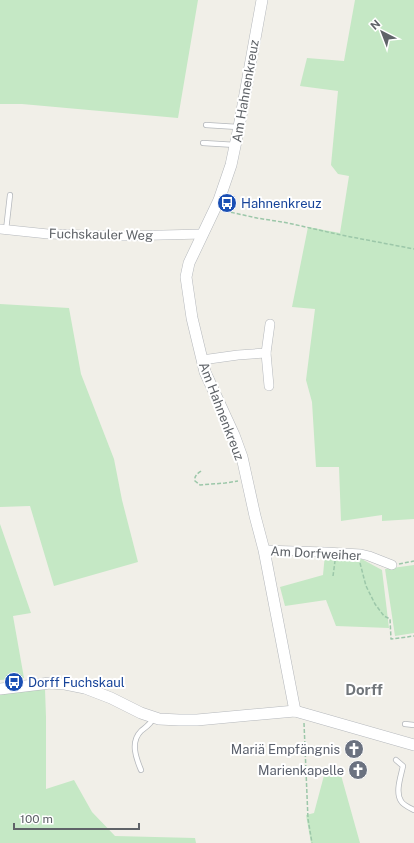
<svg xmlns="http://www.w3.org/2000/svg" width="414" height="843" font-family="'Public Sans',sans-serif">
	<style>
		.green { fill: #c5e8c5 }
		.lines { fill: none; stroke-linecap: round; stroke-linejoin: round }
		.service-casing { stroke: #b5b8bc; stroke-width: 6 }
		.minor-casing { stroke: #b5b8bc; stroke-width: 10 }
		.tertiary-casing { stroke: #b5b8bc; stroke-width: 12 }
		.path { stroke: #9cc7a9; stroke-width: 1.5; stroke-dasharray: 4 2; stroke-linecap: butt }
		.service { stroke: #fff; stroke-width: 4.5 }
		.minor { stroke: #fff; stroke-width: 9 }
		.tertiary { stroke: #fff; stroke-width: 11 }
		.labels { text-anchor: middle; stroke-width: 4; stroke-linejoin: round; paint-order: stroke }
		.street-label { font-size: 13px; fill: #5f6368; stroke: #fff }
		.transit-label { font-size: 13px; fill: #164399; stroke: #fff; text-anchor: start }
		.worship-label { font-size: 13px; fill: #5b616d; stroke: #fff; text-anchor: end }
		.quarter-label { font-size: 15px; font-weight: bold; fill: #70757a; stroke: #fff }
	</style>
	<rect width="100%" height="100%" fill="#f1efe8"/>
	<g class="green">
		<path d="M 0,0 L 198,0 L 178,118 L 22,104 L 0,104 Z"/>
		<path d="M 355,0 L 414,0 L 414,519 L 382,521 L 382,515 L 341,521 L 339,467 L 316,467 L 312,402 L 306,380 L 315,309 L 292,307 L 308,227 L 340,233 L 349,176 L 338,174 L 331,165 L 338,91 L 300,86 L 307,58 L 344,61 Z"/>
		<path d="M 0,304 L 69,308 L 81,374 L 114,459 L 122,500 L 138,562 L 54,586 L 30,506 L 0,507 Z"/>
		<path d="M 0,524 L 31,613 L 13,616 L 24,678 L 0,680 Z"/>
		<path d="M 325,554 L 358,557 L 382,570 L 389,628 L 336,626 L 326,600 L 285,606 L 280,587 L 323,575 Z"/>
		<path d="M 414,565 L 414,633 L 395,636 L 385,569 Z"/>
		<path d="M 45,689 L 46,717 L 46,789 L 74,780 L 92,812 L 115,836 L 195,838 L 196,843 L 0,843 L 0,693 L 27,690 Z"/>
		<path d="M 326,768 L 339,768 L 360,843 L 311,843 L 306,815 L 314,813 Z"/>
	</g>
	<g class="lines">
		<defs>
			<g id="service">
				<path d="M 206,125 L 238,127"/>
				<path d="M 203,143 L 236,145"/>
				<path d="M 6,230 L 10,195"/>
				<path d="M 405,724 L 414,725"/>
				<path d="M 396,760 L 403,766 C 401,776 395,792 401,801 C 403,805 410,808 414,810"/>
				<path d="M 141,770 C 136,758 130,742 141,731 C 146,727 151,724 154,717"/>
			</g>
			<g id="minor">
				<path d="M 0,229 L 48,234 L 123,236 L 203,234"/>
				<path d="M 202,360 L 238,355 L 266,353"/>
				<path d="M 269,386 L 266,353 L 270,324"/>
				<path d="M 264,550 L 325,552 L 361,554 L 369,556 L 392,565"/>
			</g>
			<g id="tertiary">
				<path d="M 262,0 L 239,127 L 231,165 L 219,200 L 189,263 L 186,277 L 192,318 L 205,372 L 234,435 L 242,457 L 255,516 L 264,550 L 295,711"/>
				<path d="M 0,689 L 50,683 L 65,684 L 85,688 L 111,698 L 141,713 L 159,719 L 179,720 L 197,720 L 295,711 L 414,745"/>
			</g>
		</defs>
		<use href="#service" class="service-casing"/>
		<use href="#minor" class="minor-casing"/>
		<use href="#tertiary" class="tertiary-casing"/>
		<g class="path">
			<path d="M 225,211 L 257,218 L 288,223 L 341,235 L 414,249"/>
			<path d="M 201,471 C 197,474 194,476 195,481 L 200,485 L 225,483 L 238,481"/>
			<path d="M 360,563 L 366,586 L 375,604 L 384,616 L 390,619 L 391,639 L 414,636"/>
			<path d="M 399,564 L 414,561"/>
			<path d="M 333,576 L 335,561"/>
			<path d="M 304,723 L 308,819 L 312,843"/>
		</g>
		<use href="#service" class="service"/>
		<use href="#minor" class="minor"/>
		<use href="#tertiary" class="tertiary"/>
	</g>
	<defs>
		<symbol id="bus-disc" viewBox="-11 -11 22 22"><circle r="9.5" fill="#1a4fb4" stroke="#fff"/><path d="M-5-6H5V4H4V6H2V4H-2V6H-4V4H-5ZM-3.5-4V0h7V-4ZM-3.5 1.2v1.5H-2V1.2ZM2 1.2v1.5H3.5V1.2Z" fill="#fff"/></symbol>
		<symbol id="church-disc" viewBox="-11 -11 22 22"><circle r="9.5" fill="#6b7280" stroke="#fff"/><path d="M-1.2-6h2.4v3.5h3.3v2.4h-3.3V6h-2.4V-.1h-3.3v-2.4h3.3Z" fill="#fff"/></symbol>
	</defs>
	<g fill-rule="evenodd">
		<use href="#bus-disc" x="216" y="192" width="22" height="22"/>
		<use href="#bus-disc" x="3" y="671" width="22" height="22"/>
		<use href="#church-disc" x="343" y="738" width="22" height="22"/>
		<use href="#church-disc" x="347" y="759" width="22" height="22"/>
	</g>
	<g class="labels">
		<g class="street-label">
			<text transform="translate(245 91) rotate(-80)" y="5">Am Hahnenkreuz</text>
			<text transform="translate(101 234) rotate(1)" y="5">Fuchskauler Weg</text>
			<text transform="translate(222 411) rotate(69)" y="5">Am Hahnenkreuz</text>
			<text transform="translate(316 553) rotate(3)" y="5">Am Dorfweiher</text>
		</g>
		<g class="transit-label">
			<text x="241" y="208">Hahnenkreuz</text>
			<text x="28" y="687">Dorff Fuchskaul</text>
		</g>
		<g class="worship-label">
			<text x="340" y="754">Mariä Empfängnis</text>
			<text x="344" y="775">Marienkapelle</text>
		</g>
		<g class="quarter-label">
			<text x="364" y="695">Dorff</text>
		</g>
	</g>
	<g transform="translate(382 32) rotate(318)" stroke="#ffffff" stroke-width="3" paint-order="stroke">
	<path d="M0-3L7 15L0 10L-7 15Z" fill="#5f6368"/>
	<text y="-6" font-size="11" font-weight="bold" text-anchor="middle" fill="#5f6368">N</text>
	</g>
	<path d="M14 823v6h125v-6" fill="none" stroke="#5f6368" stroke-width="2"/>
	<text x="20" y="823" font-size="12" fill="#5f6368" stroke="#ffffff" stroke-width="3" paint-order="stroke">100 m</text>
</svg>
